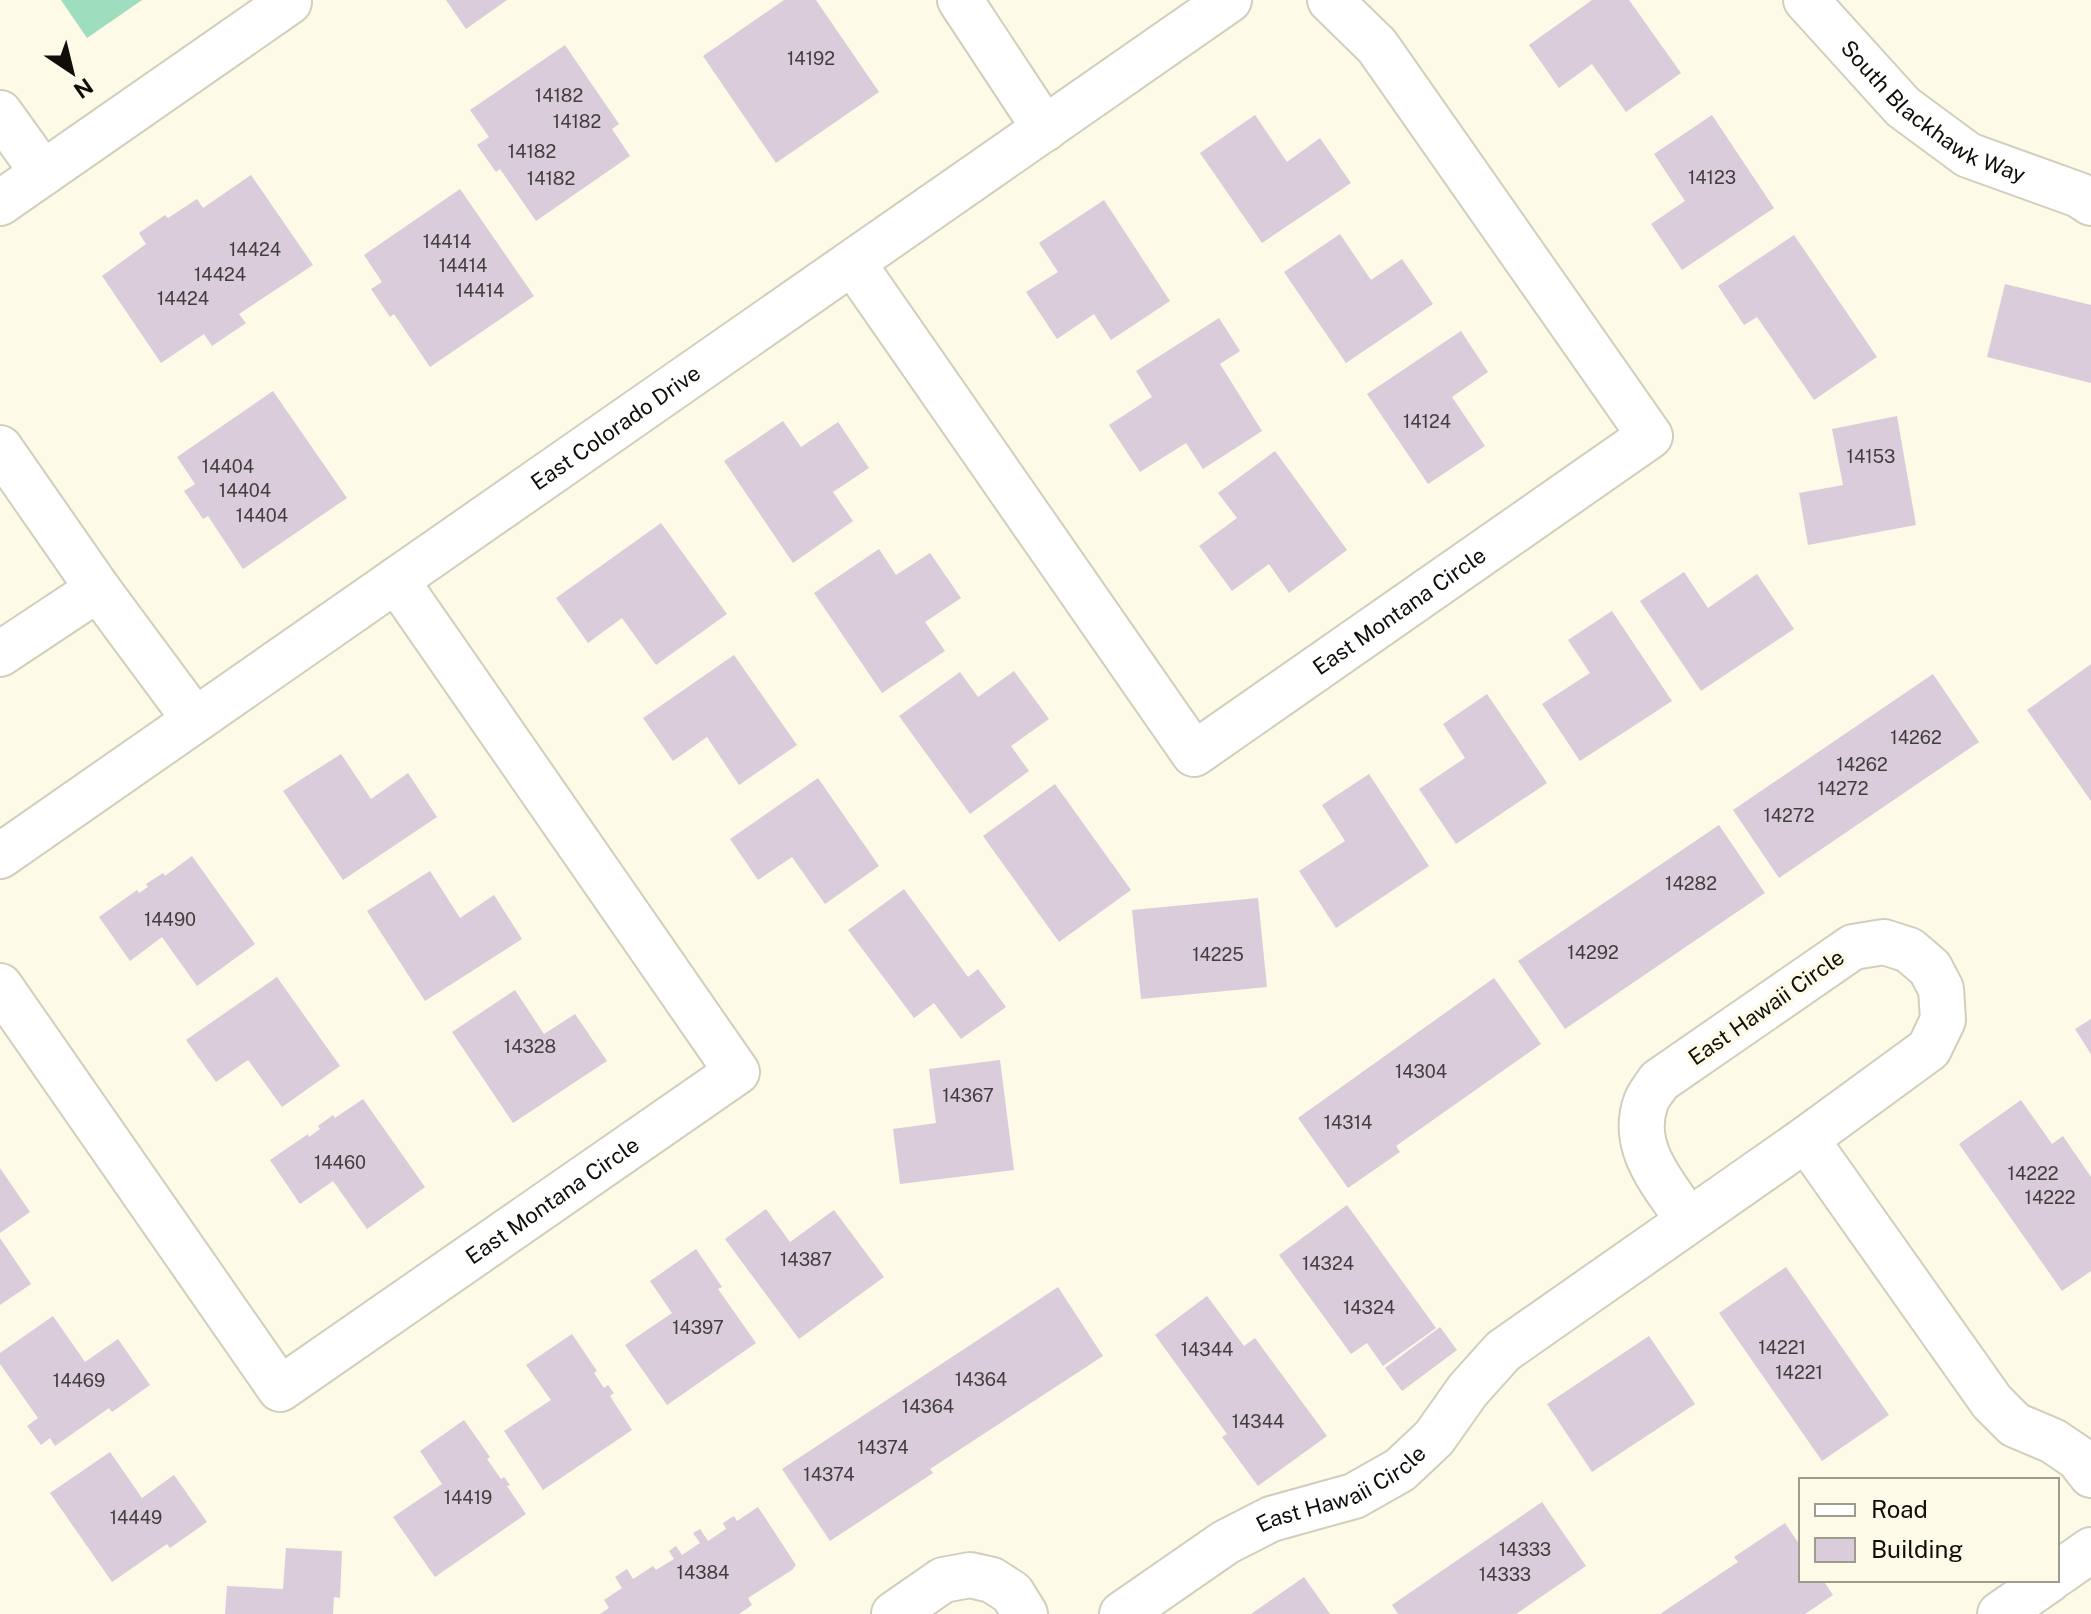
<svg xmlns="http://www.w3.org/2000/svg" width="2091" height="1614" font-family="'Public Sans',sans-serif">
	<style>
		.green { fill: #9eddbe }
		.building { fill: #daccdb }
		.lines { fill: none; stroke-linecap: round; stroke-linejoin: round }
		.street-casing { stroke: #d1cebc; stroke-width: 48 }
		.street { stroke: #fff; stroke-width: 44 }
		.labels { text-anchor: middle; stroke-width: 7; stroke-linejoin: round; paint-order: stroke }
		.number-label { font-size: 18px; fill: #423e3d }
		.street-label { font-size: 22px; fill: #0f0e08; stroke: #fdfae7 }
	</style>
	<rect width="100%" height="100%" fill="#fdfae7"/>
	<path class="green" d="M 61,0 L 142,0 L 87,38 Z"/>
	<g class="building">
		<path d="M 446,0 L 507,0 L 466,29 Z"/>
		<path d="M 784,0 L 816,0 L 879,92 L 776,163 L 703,56 Z"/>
		<path d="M 1592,0 L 1629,0 L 1681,73 L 1626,112 L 1592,64 L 1559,88 L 1529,45 Z"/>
		<path d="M 565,45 L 619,124 L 612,129 L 630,156 L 536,221 L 500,169 L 496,172 L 477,145 L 489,137 L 470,110 Z"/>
		<path d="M 1255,115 L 1287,162 L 1320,138 L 1351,183 L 1262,243 L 1200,153 Z"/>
		<path d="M 1712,115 L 1774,208 L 1682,270 L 1651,224 L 1685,201 L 1654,154 Z"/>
		<path d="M 251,175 L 313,265 L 239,314 L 246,323 L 212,346 L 204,334 L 161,363 L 102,276 L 146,244 L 139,233 L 165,215 L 168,218 L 197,199 L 203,208 Z"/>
		<path d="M 460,189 L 534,296 L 430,367 L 394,314 L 390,317 L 371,289 L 382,282 L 364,255 Z"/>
		<path d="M 1104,200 L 1170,301 L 1111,340 L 1094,314 L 1057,339 L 1026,292 L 1058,272 L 1039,243 Z"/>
		<path d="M 1340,234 L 1371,280 L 1402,259 L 1433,304 L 1346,363 L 1284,272 Z"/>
		<path d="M 1794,235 L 1877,357 L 1814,400 L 1757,317 L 1744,325 L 1718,286 Z"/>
		<path d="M 2005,284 L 2091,305 L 2091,383 L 1987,357 Z"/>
		<path d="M 1219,318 L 1240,351 L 1220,364 L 1262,431 L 1203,469 L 1186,443 L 1140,472 L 1109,425 L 1152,397 L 1136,371 Z"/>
		<path d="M 1461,331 L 1488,372 L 1452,397 L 1485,446 L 1428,484 L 1367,394 Z"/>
		<path d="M 273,391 L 347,498 L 243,569 L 208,516 L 203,519 L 184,491 L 195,484 L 177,457 Z"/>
		<path d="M 1897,416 L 1916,525 L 1808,545 L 1799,493 L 1843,485 L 1832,429 Z"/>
		<path d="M 783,421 L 801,447 L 838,422 L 869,468 L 833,492 L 853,521 L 793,563 L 724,461 Z"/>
		<path d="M 1275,451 L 1347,550 L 1289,593 L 1269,564 L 1232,591 L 1199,546 L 1237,518 L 1218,493 Z"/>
		<path d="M 661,523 L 727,614 L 656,665 L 622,618 L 588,643 L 556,598 Z"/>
		<path d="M 879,549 L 896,575 L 930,553 L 961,598 L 925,622 L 945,651 L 882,693 L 814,593 Z"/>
		<path d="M 1684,572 L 1708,608 L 1757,574 L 1794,629 L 1701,691 L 1640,601 Z"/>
		<path d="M 1612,611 L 1672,701 L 1580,761 L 1542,704 L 1590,673 L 1568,640 Z"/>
		<path d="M 734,655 L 797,745 L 739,785 L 707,737 L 673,761 L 643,718 Z"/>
		<path d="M 2091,664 L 2091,801 L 2027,710 Z"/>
		<path d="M 1014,671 L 1049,719 L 1011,746 L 1029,771 L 970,814 L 899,716 L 960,672 L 978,697 Z"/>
		<path d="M 1933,674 L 1979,742 L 1779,878 L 1733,810 Z"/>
		<path d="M 1487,694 L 1547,783 L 1456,844 L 1419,789 L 1465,758 L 1443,724 Z"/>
		<path d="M 341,754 L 371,799 L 408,773 L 437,817 L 343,880 L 283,791 Z"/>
		<path d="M 1369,774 L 1429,866 L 1336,928 L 1299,871 L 1345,841 L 1322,805 Z"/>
		<path d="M 818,778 L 879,866 L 825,904 L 792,857 L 758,880 L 730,839 Z"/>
		<path d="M 1055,784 L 1131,890 L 1059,942 L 983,836 Z"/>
		<path d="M 1719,825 L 1765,893 L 1565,1029 L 1518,961 Z"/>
		<path d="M 192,856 L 255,944 L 197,986 L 162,937 L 130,961 L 99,917 L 137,890 L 139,893 L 148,887 L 146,884 L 163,873 L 165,876 Z"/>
		<path d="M 430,871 L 460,918 L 494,895 L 522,939 L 425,1001 L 367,911 Z"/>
		<path d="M 904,889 L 968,977 L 978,969 L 1006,1007 L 961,1039 L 934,1003 L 914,1018 L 848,930 Z"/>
		<path d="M 1258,898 L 1267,987 L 1141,999 L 1132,910 Z"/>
		<path d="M 277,977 L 340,1066 L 282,1107 L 248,1060 L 216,1082 L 186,1040 Z"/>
		<path d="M 1494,978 L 1541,1044 L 1396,1146 L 1400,1152 L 1348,1188 L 1298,1118 Z"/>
		<path d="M 515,990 L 544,1034 L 575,1014 L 607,1061 L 513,1123 L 452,1032 Z"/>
		<path d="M 2091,1019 L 2091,1054 L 2075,1029 Z"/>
		<path d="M 1000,1060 L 1014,1170 L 900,1184 L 893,1129 L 936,1123 L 929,1069 Z"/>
		<path d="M 363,1099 L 425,1187 L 367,1229 L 333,1181 L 300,1204 L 270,1160 L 308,1134 L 309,1137 L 320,1129 L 318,1126 L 333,1115 L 335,1118 Z"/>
		<path d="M 2021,1100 L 2052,1144 L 2063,1136 L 2091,1177 L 2091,1271 L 2062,1291 L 1959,1144 Z"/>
		<path d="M 0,1168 L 30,1212 L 0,1233 Z"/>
		<path d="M 1347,1205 L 1436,1328 L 1383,1366 L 1367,1343 L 1351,1354 L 1279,1255 Z"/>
		<path d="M 766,1209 L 790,1242 L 834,1210 L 884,1277 L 799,1339 L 725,1239 Z"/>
		<path d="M 0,1238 L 31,1284 L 0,1305 Z"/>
		<path d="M 696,1249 L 722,1287 L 718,1289 L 756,1343 L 667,1405 L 625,1345 L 672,1313 L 650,1281 Z"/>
		<path d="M 1786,1267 L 1889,1415 L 1822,1461 L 1719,1313 Z"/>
		<path d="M 1058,1287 L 1103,1356 L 930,1469 L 933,1473 L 830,1541 L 782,1469 Z"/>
		<path d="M 1207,1296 L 1244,1346 L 1255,1338 L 1327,1436 L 1258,1486 L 1222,1437 L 1227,1434 L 1155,1335 Z"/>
		<path d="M 53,1316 L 85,1362 L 118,1339 L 150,1385 L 112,1412 L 109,1408 L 55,1446 L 50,1438 L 41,1445 L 27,1426 L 38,1418 L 0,1364 L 0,1353 Z"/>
		<path d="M 1440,1327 L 1457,1350 L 1402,1391 L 1385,1368 Z"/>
		<path d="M 572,1334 L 597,1371 L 594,1373 L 604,1388 L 608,1385 L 614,1393 L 610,1396 L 632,1430 L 543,1490 L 504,1431 L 551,1400 L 526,1365 Z"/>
		<path d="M 1649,1336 L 1695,1404 L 1592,1472 L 1547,1404 Z"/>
		<path d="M 464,1420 L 490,1457 L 487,1459 L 501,1479 L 504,1477 L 510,1485 L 507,1486 L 526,1514 L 435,1577 L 393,1517 L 442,1484 L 420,1451 Z"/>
		<path d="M 110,1452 L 142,1498 L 174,1475 L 207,1522 L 170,1548 L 167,1544 L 112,1582 L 50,1493 Z"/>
		<path d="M 1542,1502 L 1586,1566 L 1516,1614 L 1398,1614 L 1392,1605 Z"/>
		<path d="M 758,1507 L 796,1565 L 792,1570 L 748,1598 L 752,1605 L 739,1614 L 600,1614 L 609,1608 L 604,1600 L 622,1588 L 615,1577 L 627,1569 L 633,1579 L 653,1566 L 656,1570 L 674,1559 L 669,1551 L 676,1546 L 682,1555 L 700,1543 L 693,1533 L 700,1529 L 708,1541 L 726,1529 L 723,1523 L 734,1516 L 737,1521 Z"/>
		<path d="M 1785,1523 L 1801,1547 L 1801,1580 L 1823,1580 L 1833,1595 L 1805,1614 L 1660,1614 L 1738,1562 L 1734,1557 Z"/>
		<path d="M 286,1548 L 342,1551 L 340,1598 L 334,1597 L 333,1614 L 225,1614 L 227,1586 L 283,1589 Z"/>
		<path d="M 1304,1577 L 1330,1614 L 1251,1614 Z"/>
	</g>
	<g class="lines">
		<defs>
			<g id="street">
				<path d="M 960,0 L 1045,129"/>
				<path id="s1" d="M 1806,0 L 1903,107 L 1968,155 L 2079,195 L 2091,203"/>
				<path d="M 0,113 L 43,173"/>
				<path d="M 0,203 L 289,2"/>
				<path id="s2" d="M 853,263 L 1194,754 L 1650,436 L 1377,46 L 1330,0"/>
				<path d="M 0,448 L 98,589 L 195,720"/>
				<path d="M 0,654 L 98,589"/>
				<path id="s3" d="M 0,856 L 1229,0"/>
				<path id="s4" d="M 0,986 L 280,1389 L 737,1072 L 396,580"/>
				<path d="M 1806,1139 L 1992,1402 L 2015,1425 L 2053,1441 L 2078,1458 L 2091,1475"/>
				<path d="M 2057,1574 L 2091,1550"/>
				<path d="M 894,1614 L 943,1580 L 970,1575 L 992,1580 L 1012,1593 L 1025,1614"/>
				<path id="s5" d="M 1122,1614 L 1226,1542 L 1271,1519 L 1354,1496 L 1400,1470 L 1434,1438 L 1468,1390 L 1503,1351 L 1806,1139 L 1929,1049 L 1943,1020 L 1941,989 L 1930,968 L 1909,950 L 1884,942 L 1853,947 L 1659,1081 C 1655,1088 1648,1095 1646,1102 C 1629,1148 1665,1185 1688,1220"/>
				<path d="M 2000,1614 L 2049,1580"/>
			</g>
		</defs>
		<use href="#street" class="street-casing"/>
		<use href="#street" class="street"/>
	</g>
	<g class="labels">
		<g class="number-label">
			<text x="811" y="65">14192</text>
			<text x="559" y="102">14182</text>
			<text x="577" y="128">14182</text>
			<text x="532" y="158">14182</text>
			<text x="1712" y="184">14123</text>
			<text x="551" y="185">14182</text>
			<text x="447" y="248">14414</text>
			<text x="255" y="256">14424</text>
			<text x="463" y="272">14414</text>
			<text x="220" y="281">14424</text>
			<text x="480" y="297">14414</text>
			<text x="183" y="305">14424</text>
			<text x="1427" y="428">14124</text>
			<text x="1871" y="463">14153</text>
			<text x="228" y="473">14404</text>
			<text x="245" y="497">14404</text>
			<text x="262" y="522">14404</text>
			<text x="1916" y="744">14262</text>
			<text x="1862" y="771">14262</text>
			<text x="1843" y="795">14272</text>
			<text x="1789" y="822">14272</text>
			<text x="1691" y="890">14282</text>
			<text x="170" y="926">14490</text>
			<text x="1593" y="959">14292</text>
			<text x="1218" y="961">14225</text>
			<text x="530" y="1053">14328</text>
			<text x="1421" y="1078">14304</text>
			<text x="968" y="1102">14367</text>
			<text x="1348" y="1129">14314</text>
			<text x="340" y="1169">14460</text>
			<text x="2033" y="1180">14222</text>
			<text x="2050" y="1204">14222</text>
			<text x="806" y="1266">14387</text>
			<text x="1328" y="1270">14324</text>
			<text x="1369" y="1314">14324</text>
			<text x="698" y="1334">14397</text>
			<text x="1782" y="1354">14221</text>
			<text x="1207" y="1356">14344</text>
			<text x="1799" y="1379">14221</text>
			<text x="981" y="1386">14364</text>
			<text x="79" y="1387">14469</text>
			<text x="928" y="1413">14364</text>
			<text x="1258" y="1428">14344</text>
			<text x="883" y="1454">14374</text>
			<text x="829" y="1481">14374</text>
			<text x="468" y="1504">14419</text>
			<text x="136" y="1524">14449</text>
			<text x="1525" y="1556">14333</text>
			<text x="703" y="1579">14384</text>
			<text x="1505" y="1581">14333</text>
		</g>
		<g class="street-label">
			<text dy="8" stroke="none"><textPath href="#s1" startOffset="172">South Blackhawk Way</textPath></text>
			<text dy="8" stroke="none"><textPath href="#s3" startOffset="750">East Colorado Drive</textPath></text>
			<text dy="8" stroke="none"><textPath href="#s2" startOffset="848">East Montana Circle</textPath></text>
			<text transform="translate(1766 1007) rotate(-35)" y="8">East Hawaii Circle</text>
			<text dy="8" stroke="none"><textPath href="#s4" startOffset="822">East Montana Circle</textPath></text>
			<text dy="8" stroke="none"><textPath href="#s5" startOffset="254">East Hawaii Circle</textPath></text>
		</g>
	</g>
	<rect x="1799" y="1478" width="260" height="104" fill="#fdfae7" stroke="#9e9c8e" stroke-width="2"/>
	<rect x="1815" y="1504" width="40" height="12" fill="#ffffff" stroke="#9e9c8e" stroke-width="2"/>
	<text x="1871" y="1518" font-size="24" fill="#0f0e08">Road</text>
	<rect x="1815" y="1538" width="40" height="24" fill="#daccdb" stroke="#9e9c8e" stroke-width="2"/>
	<text x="1871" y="1558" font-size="24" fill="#0f0e08">Building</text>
	<g transform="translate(72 72) rotate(145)" stroke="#fdfae7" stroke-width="6" paint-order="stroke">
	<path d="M0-6L14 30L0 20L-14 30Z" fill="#0f0e08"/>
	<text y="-12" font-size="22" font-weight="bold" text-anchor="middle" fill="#0f0e08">N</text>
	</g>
</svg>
